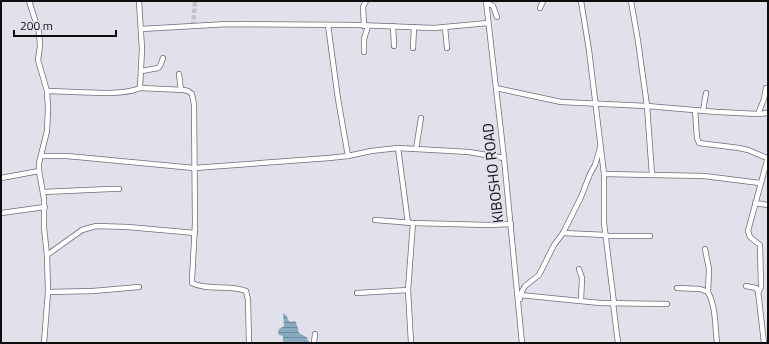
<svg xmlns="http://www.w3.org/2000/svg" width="769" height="344" font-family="'Titillium Web',sans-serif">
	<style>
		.water { fill: url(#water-rules) }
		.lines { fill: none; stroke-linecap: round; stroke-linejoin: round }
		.minor-tunnel { stroke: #c1c1cb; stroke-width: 4.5; stroke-dasharray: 4.5 2; stroke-linecap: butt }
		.minor-casing { stroke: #6e6e77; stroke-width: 6 }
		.minor { stroke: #fff; stroke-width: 4.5 }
		.labels { text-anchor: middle; stroke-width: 3.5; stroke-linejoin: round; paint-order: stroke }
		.street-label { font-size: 15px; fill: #0e0e11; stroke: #e1e1ec }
	</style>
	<defs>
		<pattern id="water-rules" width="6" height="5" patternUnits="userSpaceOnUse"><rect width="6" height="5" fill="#88acbf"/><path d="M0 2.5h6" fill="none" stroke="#6e8a9a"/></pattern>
	</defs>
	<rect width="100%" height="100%" fill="#e1e1ec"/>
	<path class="water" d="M 283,313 L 287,316 L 288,320 L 291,322 L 293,321 L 296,322 L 299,333 L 308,338 L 307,339 L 310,343 L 286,343 L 283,341 L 283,336 L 279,335 L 278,332 L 279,329 L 284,326 Z"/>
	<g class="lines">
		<path class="minor-tunnel" d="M 193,26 L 195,1"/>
		<defs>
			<g id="minor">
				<path d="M 29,1 L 39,32 L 40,46 L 38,60 L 47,91 L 48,108 L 47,131 L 39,163 L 39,171 L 44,199 L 44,228 L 47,255 L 48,292 L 44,343"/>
				<path d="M 486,1 L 504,158 L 522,343"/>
				<path d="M 581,1 L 589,50 L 604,174 L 604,223 L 614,303"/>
				<path d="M 631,1 L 638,41 L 647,106 L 652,175"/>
				<path d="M 486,2 L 493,6 L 497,17"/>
				<path d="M 540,8 L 543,1"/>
				<path d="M 328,25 L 338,99 L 348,156"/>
				<path d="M 364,26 L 363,7 L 366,1"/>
				<path d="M 393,26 L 394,46"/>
				<path d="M 445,27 L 447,48"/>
				<path d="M 141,29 L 228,24 L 357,25 L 434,28 L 488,23"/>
				<path d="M 413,48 L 414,27"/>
				<path d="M 364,52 L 364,39 L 368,26"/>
				<path d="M 142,71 L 158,68 L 160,66 L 163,58"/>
				<path d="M 179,74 L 181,90"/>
				<path d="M 140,88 L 184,90 L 188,91 L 192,94 L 194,105 L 195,223 L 192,280 L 192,283 C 207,291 230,284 246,291 L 248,300 L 249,343"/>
				<path d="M 496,88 L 561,102 L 647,106 L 717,112 L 758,114 L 768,113"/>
				<path d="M 47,91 C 69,91 122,97 140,88 L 142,49 L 139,1"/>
				<path d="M 695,110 L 697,138 L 699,143 L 739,148 L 748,150 L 767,158"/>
				<path d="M 703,111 L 706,93"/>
				<path d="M 758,114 L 764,99 L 766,88"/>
				<path d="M 398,148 L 408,223"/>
				<path d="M 416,149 L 421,118"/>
				<path d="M 41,156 L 67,156 L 194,168 L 329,158 L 348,156 L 371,151 L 398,148 L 469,152 L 504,158"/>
				<path d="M 604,174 L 704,176 L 760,183"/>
				<path d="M 1,178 L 39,171"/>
				<path d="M 43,192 L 110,189 L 119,189"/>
				<path d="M 755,203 L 768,205"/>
				<path d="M 1,213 L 45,207"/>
				<path d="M 375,220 L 413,223 L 488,225 L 511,224"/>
				<path d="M 563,233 L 606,235"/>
				<path d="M 606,236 L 650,236"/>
				<path d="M 705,249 L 709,269 L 708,292"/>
				<path d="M 47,255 L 82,230 L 96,226 L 128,227 L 195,233"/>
				<path d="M 579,269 L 582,278 L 581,300"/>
				<path d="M 746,286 L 756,288 L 758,291 L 764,343"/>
				<path d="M 677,288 L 700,289 L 708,292 C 716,307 715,326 717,343"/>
				<path d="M 48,292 L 93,291 L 139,287"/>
				<path d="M 357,293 L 408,290"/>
				<path d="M 758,293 L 761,287 L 760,245 L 750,237 L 748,231 L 768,157"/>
				<path d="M 520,295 L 525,286 L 539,275 L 554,245 L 563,233 L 581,197 L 590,174 L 595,165 L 600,148"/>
				<path d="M 520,299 L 520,295 L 600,303 L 667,304"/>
				<path d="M 613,303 L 618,343"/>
				<path d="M 314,343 L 315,334"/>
				<path d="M 411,343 L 408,290 L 413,223"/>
			</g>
		</defs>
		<use href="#minor" class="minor-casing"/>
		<use href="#minor" class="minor"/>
	</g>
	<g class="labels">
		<g class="street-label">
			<text transform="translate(493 173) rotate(-96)" y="5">KIBOSHO ROAD</text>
		</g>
	</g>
	<rect width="769" height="344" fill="none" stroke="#0e0e11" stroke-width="4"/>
	<path d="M14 30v6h102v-6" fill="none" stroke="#0e0e11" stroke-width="2"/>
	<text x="20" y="30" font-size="12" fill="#0e0e11" stroke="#e1e1ec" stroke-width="3" paint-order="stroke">200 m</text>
</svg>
